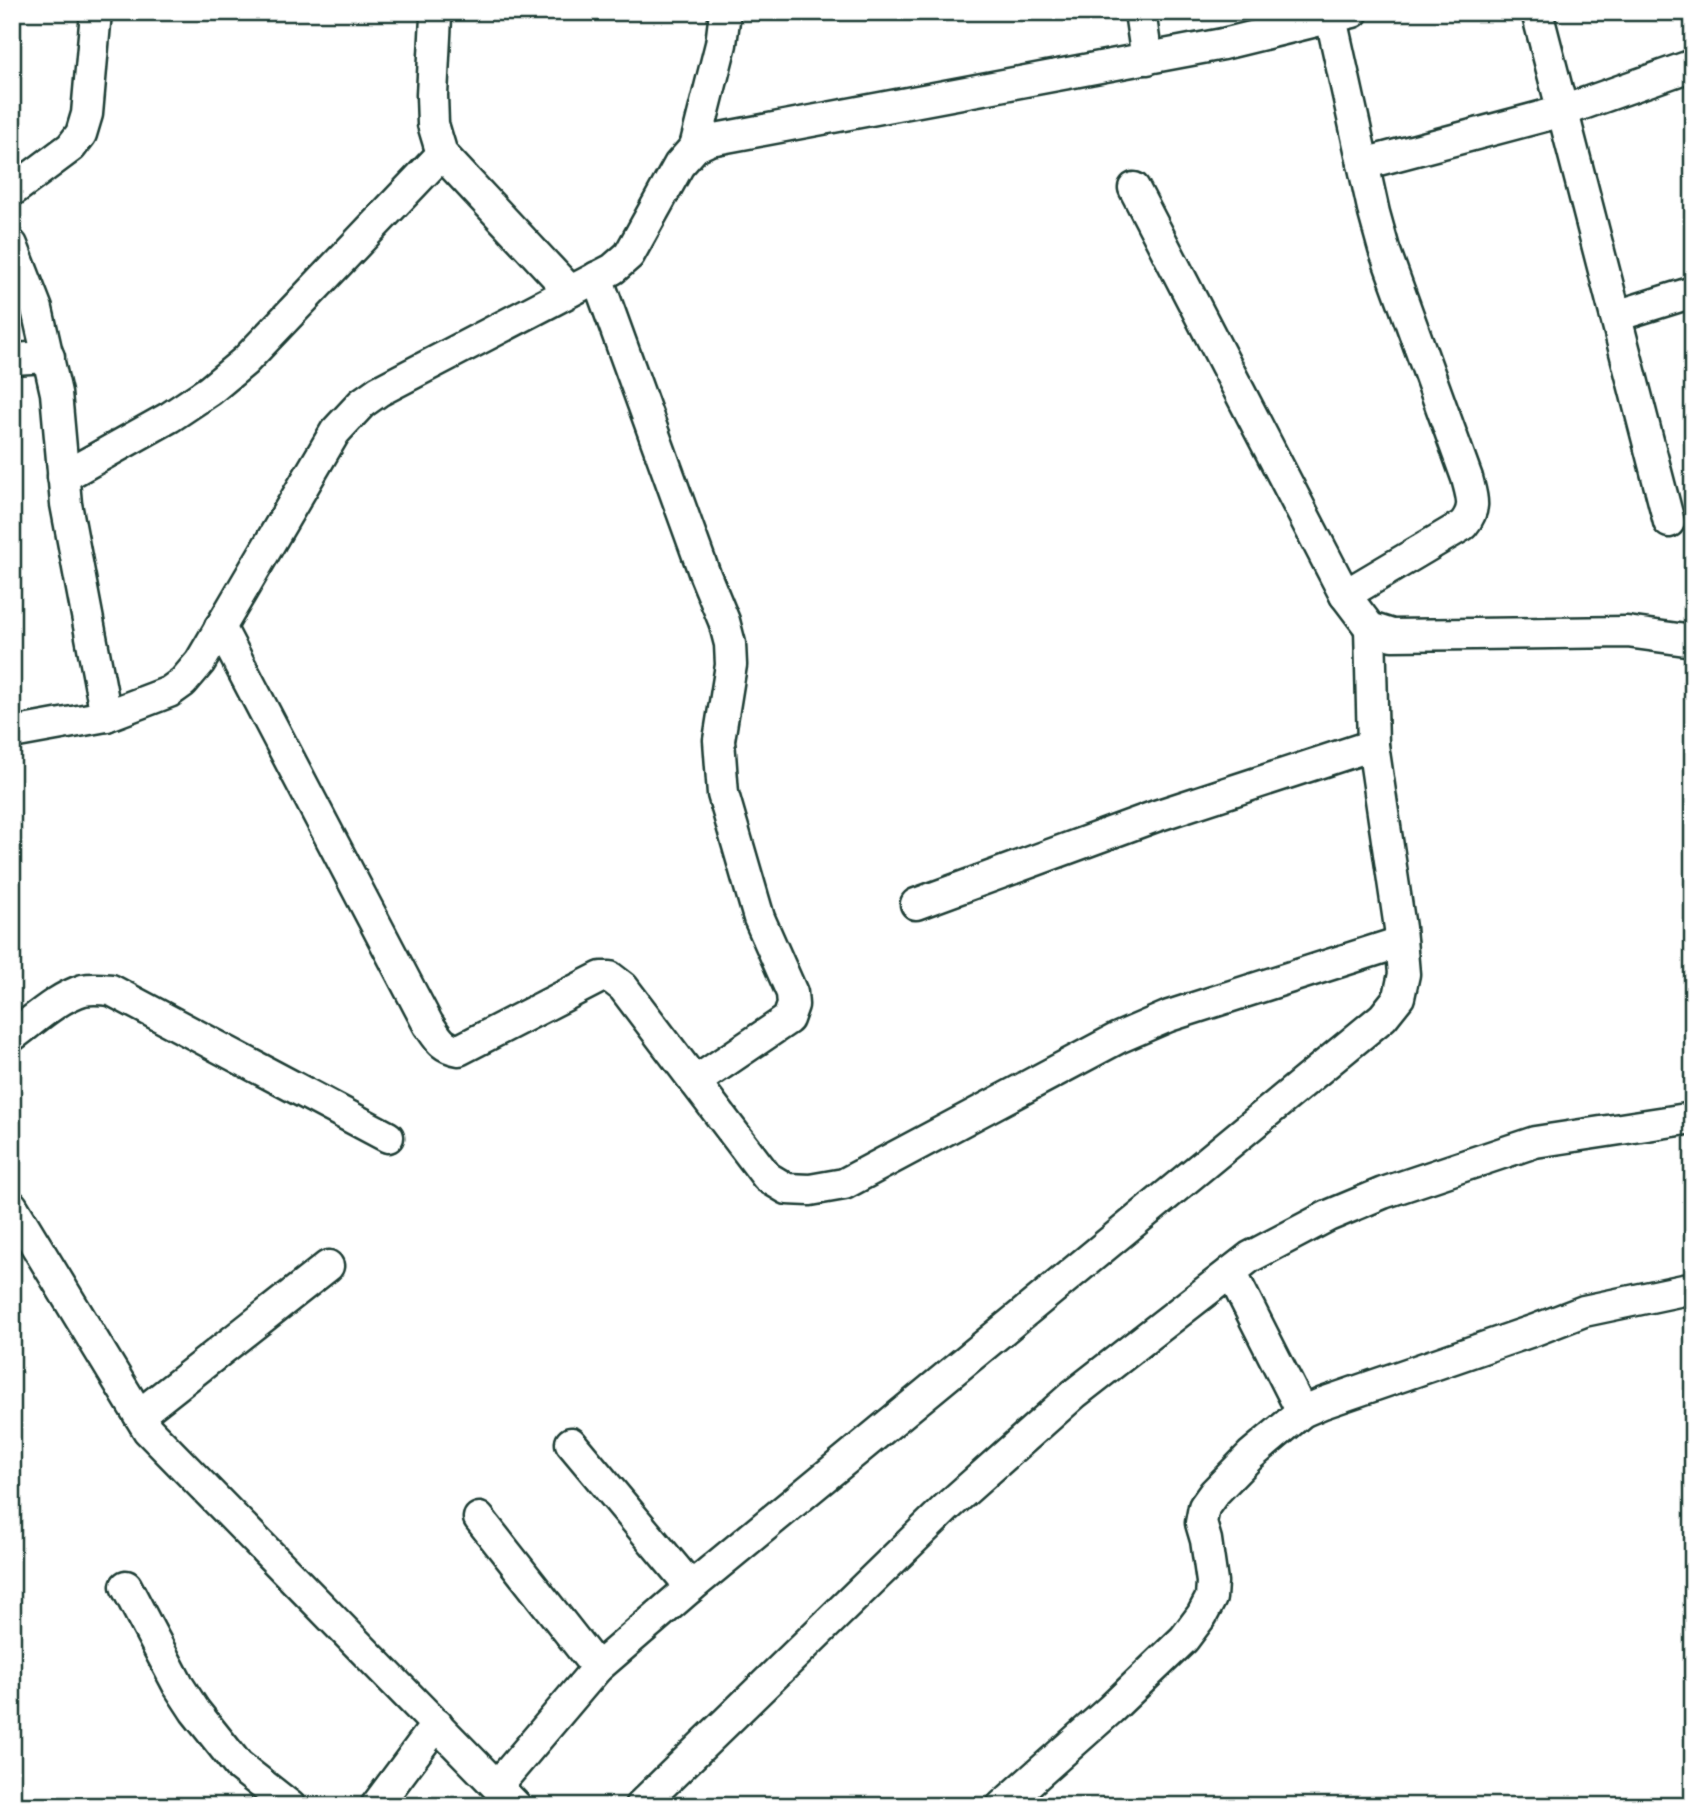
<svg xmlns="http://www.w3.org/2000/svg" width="1705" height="1818" font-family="'Comic Neue',sans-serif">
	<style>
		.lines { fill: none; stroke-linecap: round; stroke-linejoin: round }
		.minor-casing { stroke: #1f3d34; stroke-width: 35 }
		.minor { stroke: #fff; stroke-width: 30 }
	</style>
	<rect width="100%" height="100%" fill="#fff"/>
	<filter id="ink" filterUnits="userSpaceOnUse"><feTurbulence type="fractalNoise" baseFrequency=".0143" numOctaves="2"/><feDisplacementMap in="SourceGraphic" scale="14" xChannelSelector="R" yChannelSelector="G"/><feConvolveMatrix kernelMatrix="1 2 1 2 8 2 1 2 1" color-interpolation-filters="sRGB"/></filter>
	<g filter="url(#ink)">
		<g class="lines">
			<defs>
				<g id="minor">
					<path d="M 434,12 L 436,17 L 432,95 L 433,124 L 442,154 L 570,291"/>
					<path d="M 1140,12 L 1147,59"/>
					<path d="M 1537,12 L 1669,522"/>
					<path d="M 1331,18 L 1374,213 L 1384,249 L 1467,478 C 1472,498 1477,508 1463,525 L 1345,595"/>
					<path d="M 695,147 L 721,44 L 725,12"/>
					<path d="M 1363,164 L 1563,111 L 1693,65"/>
					<path d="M 1134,188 L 1345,595 L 1370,628 L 1392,635 L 1627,632 L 1693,641"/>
					<path d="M 12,191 L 71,147 L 81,134 L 87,114 L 96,12"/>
					<path d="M 12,245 L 37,309 L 56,393 L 66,504 L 106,716"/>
					<path d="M 597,277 L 705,575 L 724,621 L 730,644 L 731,665 L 719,740 L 723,794 L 759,918 L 792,993 L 793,1005 L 788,1019 L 695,1082"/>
					<path d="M 1616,316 L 1693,292"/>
					<path d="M 12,359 L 49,357"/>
					<path d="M 63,477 L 170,417 L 209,391 L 245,361 L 442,154"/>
					<path d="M 220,627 L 428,1024 C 438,1038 441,1047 459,1050 L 601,977 L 610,977 L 623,987 L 767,1177 L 787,1189 L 810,1190 L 844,1184 L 1118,1038 L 1169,1016 L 1401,942"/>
					<path d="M 12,733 L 106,716 L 169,692 L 183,682 L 200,662 L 335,432 L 362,403 L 379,391 L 613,269 L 629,255 L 679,165 L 695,147 L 710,140 L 1223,44 L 1353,12"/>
					<path d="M 916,904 L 1156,816 L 1373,745"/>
					<path d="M 12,1036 C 34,1020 57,998 83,990 C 92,988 102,989 111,990 L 388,1137"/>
					<path d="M 12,1206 L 148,1430 L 516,1806"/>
					<path d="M 1231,1272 L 1302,1412"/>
					<path d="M 139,1415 L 328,1266"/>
					<path d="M 571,1443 L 691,1587"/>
					<path d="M 479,1518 L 597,1668"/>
					<path d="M 126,1586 L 178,1685 L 195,1711 L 238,1765 L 290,1806"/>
					<path d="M 497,1786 L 597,1668 L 691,1587 L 1383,1017 L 1399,997 L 1404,974 L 1400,928 L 1373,745 L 1370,628"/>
					<path d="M 376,1806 L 437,1724"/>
					<path d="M 640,1806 L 946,1508 L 1074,1394 L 1250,1257 L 1328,1216 L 1383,1193 L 1535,1142 L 1693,1118"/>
					<path d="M 1002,1806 L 1111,1709 L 1184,1639 L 1202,1615 L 1211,1598 L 1212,1582 L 1206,1540 L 1201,1523 L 1204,1507 L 1214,1493 L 1251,1455 L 1302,1412 L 1323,1403 L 1535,1330 L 1584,1311 L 1693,1288"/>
				</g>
			</defs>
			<use href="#minor" class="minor-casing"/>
			<use href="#minor" class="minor"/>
		</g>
	</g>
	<rect width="1705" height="1818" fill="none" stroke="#fff" stroke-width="42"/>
	<rect x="21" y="21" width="1663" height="1776" fill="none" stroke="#1f3d34" stroke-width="2.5" filter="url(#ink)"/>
</svg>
